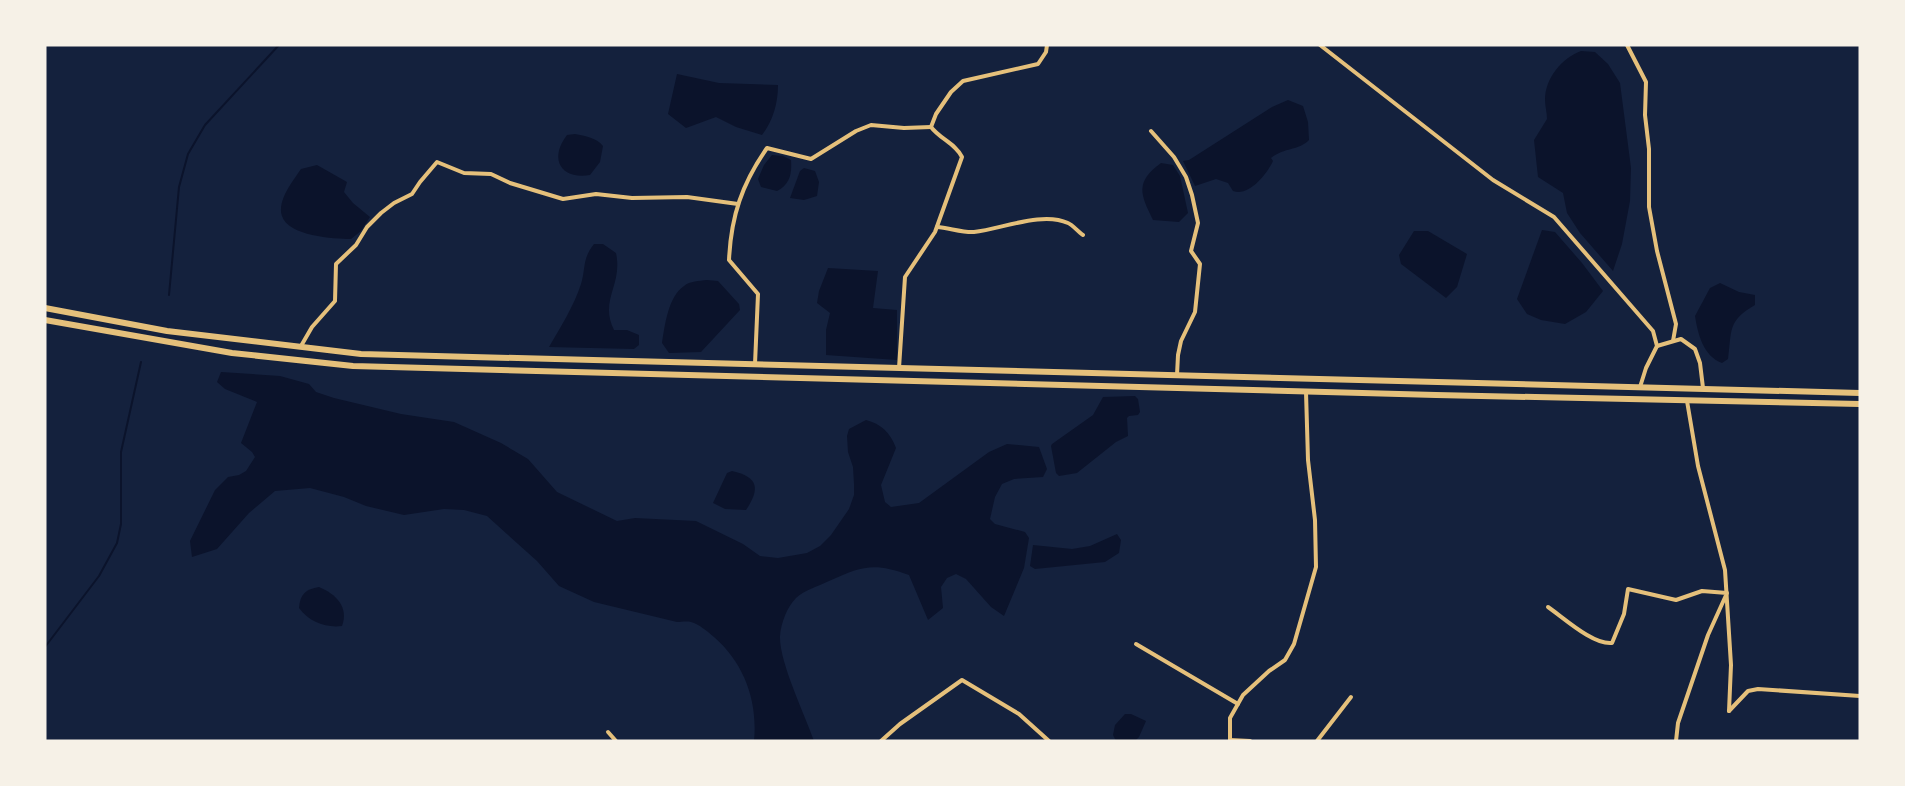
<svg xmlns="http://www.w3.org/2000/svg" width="1905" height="786" font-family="'Exo 2',sans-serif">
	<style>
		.water { fill: #0b132b }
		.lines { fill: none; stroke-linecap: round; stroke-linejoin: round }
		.stream { stroke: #0b132b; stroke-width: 2 }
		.minor { stroke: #e5c07b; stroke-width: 4 }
		.trunk { stroke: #e5c07b; stroke-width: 6 }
	</style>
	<rect width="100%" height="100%" fill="#14213d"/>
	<g class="water">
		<path d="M 1581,51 L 1595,52 L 1608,64 L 1620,83 L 1631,168 L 1630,201 L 1622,244 L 1613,271 L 1580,233 L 1567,213 L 1563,193 L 1538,177 L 1534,140 L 1547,119 C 1547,113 1545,106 1545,100 C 1545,78 1562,58 1581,51 Z"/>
		<path d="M 677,74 L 719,83 L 778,85 C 778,103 773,121 762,135 L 736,127 L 716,117 L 686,128 L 668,114 Z"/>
		<path d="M 1288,100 L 1303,106 L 1308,122 L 1309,140 C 1298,151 1285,147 1271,158 L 1273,161 C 1267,174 1249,197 1233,191 L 1228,183 L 1216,179 L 1195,186 L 1183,161 L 1189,160 L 1272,107 Z"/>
		<path d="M 575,134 C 585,136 597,138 603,146 L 600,162 L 590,175 C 560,180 549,158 567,135 Z"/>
		<path d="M 772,155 L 783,156 L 791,160 C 792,174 790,184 777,191 L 761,187 L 758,179 L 764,165 Z"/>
		<path d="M 1161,163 L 1173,165 L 1180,176 L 1188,213 L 1179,222 L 1153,220 C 1140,194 1135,182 1161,163 Z"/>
		<path d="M 317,165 L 347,182 L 344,192 L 353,203 L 370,217 L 361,231 L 351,239 C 334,239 288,236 282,216 C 277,200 293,181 301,169 Z"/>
		<path d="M 804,168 L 815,171 L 819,182 L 817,196 L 804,200 L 790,198 L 800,171 Z"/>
		<path d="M 1542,230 L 1555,232 L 1582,263 L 1603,291 L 1586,312 L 1565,324 L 1541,320 L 1527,314 L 1517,299 Z"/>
		<path d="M 1414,231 L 1428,231 L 1467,254 L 1457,287 L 1446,298 L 1401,264 L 1399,255 Z"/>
		<path d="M 594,244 L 603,244 L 616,253 C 623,285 599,300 614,330 L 627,330 L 639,335 L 639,345 L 634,349 L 549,347 C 560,328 574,306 581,284 C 586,268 582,259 594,244 Z"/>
		<path d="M 828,268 L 878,271 L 873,308 L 897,310 L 897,360 L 826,355 L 826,330 L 830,313 L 817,303 L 819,291 Z"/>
		<path d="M 707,280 L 718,281 L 739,304 L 740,310 L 701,352 L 669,353 L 662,343 C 665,325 668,297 684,286 C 690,281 699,281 707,280 Z"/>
		<path d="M 1720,283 L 1739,292 L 1755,295 L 1755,305 C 1727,321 1732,331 1728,359 L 1722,363 C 1703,356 1698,334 1695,316 L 1710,288 Z"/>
		<path d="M 221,372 L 280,376 L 309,384 L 316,392 L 334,398 L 401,414 L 454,422 L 501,443 L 528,459 L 557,492 L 617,521 L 635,518 L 696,521 L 743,544 L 760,556 L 778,558 L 807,553 L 820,546 L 831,535 L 849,509 L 854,495 L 854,484 L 853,467 L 848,452 L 847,436 L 849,429 L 866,420 C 881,424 890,432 896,448 L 881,485 L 885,502 L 891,507 L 919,503 L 989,452 L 1007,444 L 1039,447 L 1047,469 L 1043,477 L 1014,479 L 1002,484 L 995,497 L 990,519 L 995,524 L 1025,532 L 1029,538 L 1024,568 L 1004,616 L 991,607 L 966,579 L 956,574 L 947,578 L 941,587 L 943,608 L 928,620 L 909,575 C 874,562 862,566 829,581 C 819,586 804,590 796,598 C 787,607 781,623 780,636 C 779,662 805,715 814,741 L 754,741 C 758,701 744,663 714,637 C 708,632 699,624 691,622 C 687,621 681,622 677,622 L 594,602 L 559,586 L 537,561 L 487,516 L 464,510 L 444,509 L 404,515 L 366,506 L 344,497 L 310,488 L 275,491 L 249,513 L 217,549 L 192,557 L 190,541 L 215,490 L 228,477 L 239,475 L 246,471 L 255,457 L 252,452 L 241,443 L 257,402 L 225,389 L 217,382 Z"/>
		<path d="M 1135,396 L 1138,399 L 1140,412 L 1138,415 L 1129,416 L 1127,418 L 1128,436 L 1116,442 L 1077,473 L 1059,476 L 1056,473 L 1051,446 L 1052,444 L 1093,415 L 1103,397 Z"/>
		<path d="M 732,471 C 759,477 760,489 746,510 L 725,509 L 713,503 L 727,473 Z"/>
		<path d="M 1117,534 L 1121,540 L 1119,553 L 1105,562 L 1035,569 L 1030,566 L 1033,545 L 1072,549 L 1090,546 Z"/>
		<path d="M 319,587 C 336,594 349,607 342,626 C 326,628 309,622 299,608 C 300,594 306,589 319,587 Z"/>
		<path d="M 1125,714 L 1131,714 L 1146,721 L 1139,737 L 1135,741 L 1116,741 L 1113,735 L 1115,725 Z"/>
	</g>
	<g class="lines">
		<g class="stream">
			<path d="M 169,295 L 179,187 L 188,154 L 205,125 L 279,45"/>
			<path d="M 45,647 L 99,576 L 117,543 L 121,524 L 121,452 L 141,362"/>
		</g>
		<g class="minor">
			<path d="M 1320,45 L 1493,180 L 1554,217 L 1653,331 L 1657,346 L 1646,368 L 1640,387"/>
			<path d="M 1627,45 L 1646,82 L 1645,115 L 1649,149 L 1649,207 L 1657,251 L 1676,324 L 1673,341"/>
			<path d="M 1151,131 L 1174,157 L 1186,177 L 1192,195 L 1198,223 L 1191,251 L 1200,264 L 1195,312 L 1181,341 L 1178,355 L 1177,375"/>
			<path d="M 937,227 C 949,228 964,233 974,232 C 1002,229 1042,211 1068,223 C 1073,225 1078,232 1083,235"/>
			<path d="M 301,346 L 312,327 L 335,301 L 336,264 L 356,245 L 367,227 L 381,213 L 394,203 L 412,194 L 420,182 L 437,162 L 464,173 L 491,174 L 510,183 L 563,199 L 596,194 L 632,198 L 687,197 L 738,204"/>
			<path d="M 1657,346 L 1681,339 L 1695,349 L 1700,363 L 1703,388"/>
			<path d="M 755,364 L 758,294 L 729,260 C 731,216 742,184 767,148 L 811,159 L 856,131 L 871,125 L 904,128 L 931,127"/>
			<path d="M 899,368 L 905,277 L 935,232 L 962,157 C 955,143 940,139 931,127 L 936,114 L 951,92 L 963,81 L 1038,64 L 1046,52 L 1047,45"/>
			<path d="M 1687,401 L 1698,466 L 1725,570 L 1731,665 L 1729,711"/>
			<path d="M 1548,607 C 1564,618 1593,645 1612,643 L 1624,614 L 1628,589 L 1676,600 L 1702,591 L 1727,593 L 1708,635 L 1678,723 L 1676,741"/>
			<path d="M 1136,644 L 1238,704"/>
			<path d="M 1729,711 L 1748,691 L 1758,689 L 1860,696"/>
			<path d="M 608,732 L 616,741"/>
			<path d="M 1230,740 L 1250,741"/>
			<path d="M 881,741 L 900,724 L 962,680 L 1019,714 L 1049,741"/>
			<path d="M 1230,741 L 1230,718 L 1243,695 L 1269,671 L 1285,660 L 1294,644 L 1316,567 L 1315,520 L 1308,460 L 1306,392"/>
			<path d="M 1317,741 L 1351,697"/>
		</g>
		<g class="trunk">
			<path d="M 45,308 L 167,331 L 361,354 L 1860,393"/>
			<path d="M 45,320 L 232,353 L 353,366 L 1436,395 L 1860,404"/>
		</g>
	</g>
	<rect width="1905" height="786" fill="none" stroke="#f6f1e7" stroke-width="93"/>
</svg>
